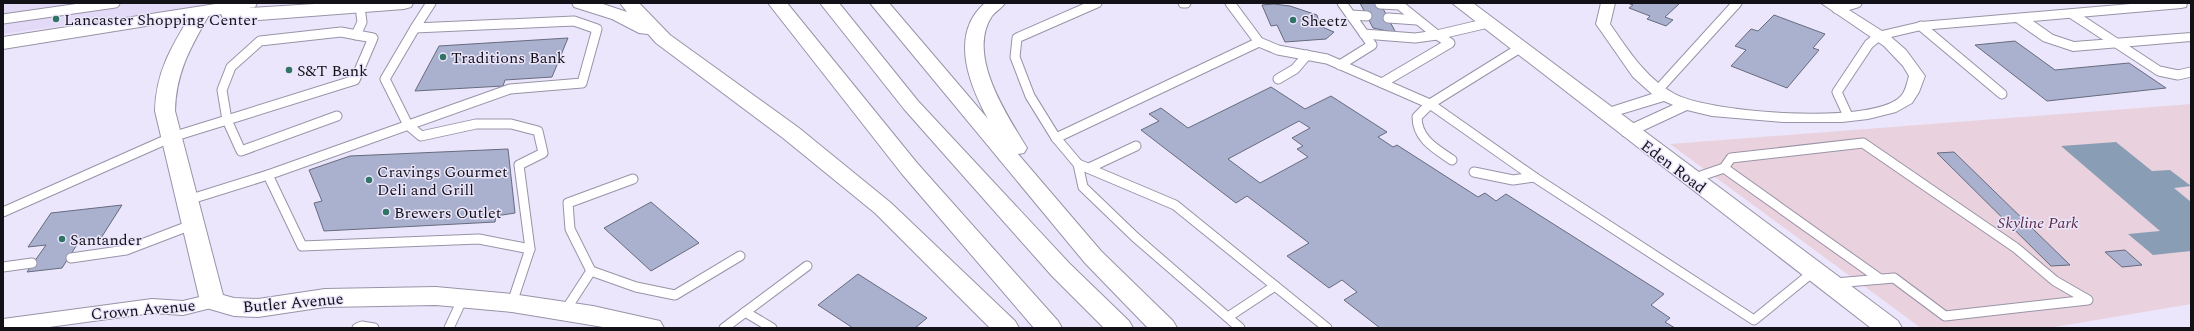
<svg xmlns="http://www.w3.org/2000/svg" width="2194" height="331" font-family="Spectral,serif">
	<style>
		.built { fill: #e3daf8 }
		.green { fill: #e9d2dd }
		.water { fill: #899eb5 }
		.building { fill: #aab1ce; stroke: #666b7e; fill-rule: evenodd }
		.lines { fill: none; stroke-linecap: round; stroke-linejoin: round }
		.lane-casing { stroke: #9993a7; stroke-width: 11 }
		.street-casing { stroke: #9993a7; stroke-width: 2 }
		.secondary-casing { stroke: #9993a7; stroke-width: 2 }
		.highway-casing { stroke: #9993a7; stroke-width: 2 }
		.lane { stroke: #fff; stroke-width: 9 }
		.street { fill: #fff; fill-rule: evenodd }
		.secondary { fill: #fff; fill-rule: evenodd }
		.highway { fill: #fff; fill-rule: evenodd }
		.poi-dot { fill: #307466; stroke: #ece6fc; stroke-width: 1.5 }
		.labels { text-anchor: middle; stroke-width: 3; stroke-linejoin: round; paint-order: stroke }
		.poi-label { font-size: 16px; fill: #131118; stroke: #ece6fc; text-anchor: start }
		.street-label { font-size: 16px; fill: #131118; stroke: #ece6fc }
		.park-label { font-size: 16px; font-style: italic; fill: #5a2e46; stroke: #ece6fc }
	</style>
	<rect width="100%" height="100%" fill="#ece6fc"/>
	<path class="built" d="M 3,3 L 222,3 L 3,34 Z"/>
	<path class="green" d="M 2191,104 L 2191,304 L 2049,328 L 1921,328 L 1670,144 Z"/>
	<path class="water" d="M 2116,142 L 2152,171 L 2170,170 L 2191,186 L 2174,188 L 2191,202 L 2191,251 L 2153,255 L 2128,234 L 2160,231 L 2061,146 Z"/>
	<g class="building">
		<path d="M 1360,3 L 1380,3 L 1396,33 L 1373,28 Z"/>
		<path d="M 1627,3 L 1680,3 L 1665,17 L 1673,20 L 1666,26 L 1647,19 L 1650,16 L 1629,8 L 1633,5 Z"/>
		<path d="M 1274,4 L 1290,6 L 1317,15 L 1320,26 L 1334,32 L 1326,39 L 1285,42 L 1277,25 L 1271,26 L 1262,5 Z"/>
		<path d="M 1774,15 L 1825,34 L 1813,48 L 1819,50 L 1787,88 L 1731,66 L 1746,50 L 1735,46 L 1751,29 L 1758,31 Z"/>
		<path d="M 568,38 L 552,77 L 505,80 L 503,86 L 415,91 L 439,46 Z"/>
		<path d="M 2015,41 L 2055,70 L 2129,63 L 2166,88 L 2047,101 L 1975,45 Z"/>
		<path d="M 1271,87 L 1305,109 L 1331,96 L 1387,132 L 1378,137 L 1393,147 L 1397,145 L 1478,197 L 1485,193 L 1496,201 L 1506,194 L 1664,294 L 1651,305 L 1670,318 L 1665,322 L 1675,328 L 1380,328 L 1344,300 L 1357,292 L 1342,280 L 1329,288 L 1287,256 L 1309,243 L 1247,196 L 1236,203 L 1141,130 L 1159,121 L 1149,114 L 1161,108 L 1188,128 ZM 1299,121 L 1310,128 L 1292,138 L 1303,146 L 1297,149 L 1308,157 L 1260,183 L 1228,159 Z"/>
		<path d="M 508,149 L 515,213 L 496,216 L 495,222 L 324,231 L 314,203 L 322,201 L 309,170 L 350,156 Z"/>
		<path d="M 1954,152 L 2070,265 L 2051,266 L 1937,153 Z"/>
		<path d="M 651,202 L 699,243 L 651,271 L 604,228 Z"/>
		<path d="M 122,205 L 101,238 L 80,240 L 62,268 L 27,272 L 46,245 L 28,247 L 51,213 Z"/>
		<path d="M 2125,250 L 2142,265 L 2122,267 L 2105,252 Z"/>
		<path d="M 858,274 L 927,318 L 915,328 L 853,328 L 818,305 Z"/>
	</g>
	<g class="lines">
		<defs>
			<g id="lane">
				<path d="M 1097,3 L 1017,38 L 1015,57 L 1030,96 L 1056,138 L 1078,164 L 1083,187 L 1135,237 L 1240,328"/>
				<path d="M 1183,3 L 1186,3"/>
				<path d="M 1230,3 L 1259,42 L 1278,50 L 1327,59 L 1430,104 L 1520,48"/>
				<path d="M 1397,3 L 1437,35 L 1488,23"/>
				<path d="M 1380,4 L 1400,5"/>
				<path d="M 1837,9 L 1857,3"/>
				<path d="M 2072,14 L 2159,71 L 2178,75 L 2191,72"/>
				<path d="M 1351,15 L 1367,16"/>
				<path d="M 1388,18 L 1417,20"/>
				<path d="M 3,19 L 115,3"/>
				<path d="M 1921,26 L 2002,94"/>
				<path d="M 415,28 L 385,79 L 408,125 L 421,136 L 476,124 L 511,124 L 538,131 L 543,153 L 519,165 L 530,249"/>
				<path d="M 341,32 L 373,38 L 355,80 L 227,120 L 222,90 L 231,67 L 260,41 Z"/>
				<path d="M 1364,34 L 1415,38 L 1437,35 L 1450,43 L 1382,83"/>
				<path d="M 356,35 L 362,22 L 360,7"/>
				<path d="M 1340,65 L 1372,45 L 1342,3"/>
				<path d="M 1278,79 L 1295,69 L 1307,55"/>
				<path d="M 1657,91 L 1737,3"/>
				<path d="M 1848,116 L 1837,92 L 1869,44 L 1879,36"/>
				<path d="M 227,120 L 241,151 L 337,116"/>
				<path d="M 1056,138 L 1259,42"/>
				<path d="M 1452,160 C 1436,149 1417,139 1417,117 L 1430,104 L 1534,177 L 1754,320 L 1813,272"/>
				<path d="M 1078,164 L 1175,205 L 1327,328"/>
				<path d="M 1089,168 L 1136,146"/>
				<path d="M 1724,168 L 1880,279"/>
				<path d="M 1474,172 L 1513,180 L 1534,177"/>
				<path d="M 268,175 L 510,89 L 582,83 L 597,29 L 574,21 L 415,28 L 431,3"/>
				<path d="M 1692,179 L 1724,168 L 1731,158 L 1863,143 L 2016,248 L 2055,281 L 2088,300 L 1945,316 L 1894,278 L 1835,283"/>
				<path d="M 188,200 L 268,175 L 302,246 L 479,239 L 530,249 L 512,303"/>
				<path d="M 3,212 L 172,137 L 227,120"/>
				<path d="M 71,258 L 126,250 L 194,224"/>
				<path d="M 3,267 L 32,263"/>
				<path d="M 591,271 L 636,287 L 675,295 L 740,256"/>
				<path d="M 565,311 L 591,271 L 570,229 L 568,203 L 633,179"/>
				<path d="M 745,312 L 772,328"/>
				<path d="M 1228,317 L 1275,286"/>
				<path d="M 357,328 L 362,326 L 374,328"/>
				<path d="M 449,328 L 463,298"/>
				<path d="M 724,328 L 807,266"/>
			</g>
			<g id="street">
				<path d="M 1601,3 L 1615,3 L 1610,24 C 1629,51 1644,76 1673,93 C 1706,113 1875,126 1901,96 C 1906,91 1907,82 1909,76 L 1903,66 L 1884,46 L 1821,3 L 1838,3 L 1882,31 L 1921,22 L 2142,3 L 2187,3 L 2186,7 L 2181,8 L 2033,21 L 2053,35 L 2074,42 L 2191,33 L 2191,41 L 2073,51 L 2043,41 L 2016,22 L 1921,30 L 1891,37 L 1906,50 L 1925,76 L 1919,92 L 1912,103 L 1896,112 L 1868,119 L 1842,122 L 1783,122 L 1712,116 L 1687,110 L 1629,137 L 1623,136 L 1621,132 L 1623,128 L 1673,105 L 1664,101 L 1611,117 L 1599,117 L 1597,114 L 1599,111 L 1652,94 L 1633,77 L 1596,24 Z"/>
				<path d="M 212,294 L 219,296 L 222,301 L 219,306 L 183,315 L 152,313 L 42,328 L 3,328 L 3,319 L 152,299 L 183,301 Z"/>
			</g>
			<g id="secondary">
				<path d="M 1452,3 L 1473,3 L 1898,321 L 1902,328 L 1871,328 Z"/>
				<path d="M 201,7 L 208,9 L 210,13 C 191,47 176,71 175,111 L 223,295 L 234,298 L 258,299 L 325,289 L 436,287 L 512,294 L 593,306 L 660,321 L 664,328 L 609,328 L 512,312 L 436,305 L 325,307 L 258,317 L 234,316 L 203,307 L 200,301 L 155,111 C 156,71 172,46 192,13 L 194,9 Z"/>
			</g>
			<g id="highway">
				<path d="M 222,3 L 257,3 L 255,7 L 248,8 L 331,3 L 413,3 L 411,7 L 404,9 L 259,20 L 223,18 L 221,14 L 3,49 L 3,37 Z"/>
				<path d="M 572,3 L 600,3 L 627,12 L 620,3 L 639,3 L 670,35 L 799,128 L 891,203 L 1015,321 L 1019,328 L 990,328 L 875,213 L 783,138 L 656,43 L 648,34 L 639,33 L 612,19 L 574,7 Z"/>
				<path d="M 768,3 L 787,3 L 917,163 L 1058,321 L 1062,328 L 1034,328 L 902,174 Z"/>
				<path d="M 820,3 L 839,3 L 918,101 L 1070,264 L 1129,321 L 1133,328 L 1104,328 L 1052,276 L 904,109 Z"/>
				<path d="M 870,3 L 889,3 L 988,119 C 969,84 949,34 985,3 L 1005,3 C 1002,8 996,11 992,16 C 966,55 1007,115 1027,148 L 1024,153 L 1018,154 L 1101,251 L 1173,321 L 1177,328 L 1148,328 L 1085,263 Z"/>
			</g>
		</defs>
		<use href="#lane" class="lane-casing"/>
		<use href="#street" class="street-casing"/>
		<use href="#secondary" class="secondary-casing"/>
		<use href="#highway" class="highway-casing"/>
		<use href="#lane" class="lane"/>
		<use href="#street" class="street"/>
		<use href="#secondary" class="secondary"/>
		<use href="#highway" class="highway"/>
	</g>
	<g class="poi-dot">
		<circle cx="56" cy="19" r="4"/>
		<circle cx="1293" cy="20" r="4"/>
		<circle cx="443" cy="57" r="4"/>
		<circle cx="289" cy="70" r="4"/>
		<circle cx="369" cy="180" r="4"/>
		<circle cx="386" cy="212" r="4"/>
		<circle cx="62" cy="239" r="4"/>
	</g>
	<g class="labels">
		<g class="poi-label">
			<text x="64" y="25">Lancaster Shopping Center</text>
			<text x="1301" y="26">Sheetz</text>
			<text x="451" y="63">Traditions Bank</text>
			<text x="297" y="76">S&amp;T Bank</text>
			<text x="377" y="177">Cravings Gourmet<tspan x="377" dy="18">Deli and Grill</tspan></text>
			<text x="394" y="218">Brewers Outlet</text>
			<text x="70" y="245">Santander</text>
		</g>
		<g class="street-label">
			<text transform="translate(1674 166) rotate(37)" y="6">Eden Road</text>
			<text transform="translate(293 302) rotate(-5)" y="6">Butler Avenue</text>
			<text transform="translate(143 309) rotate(-5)" y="6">Crown Avenue</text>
		</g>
		<g class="park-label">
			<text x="2038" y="228">Skyline Park</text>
		</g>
	</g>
	<rect width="2194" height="331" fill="none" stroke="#131118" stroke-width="8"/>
</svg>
